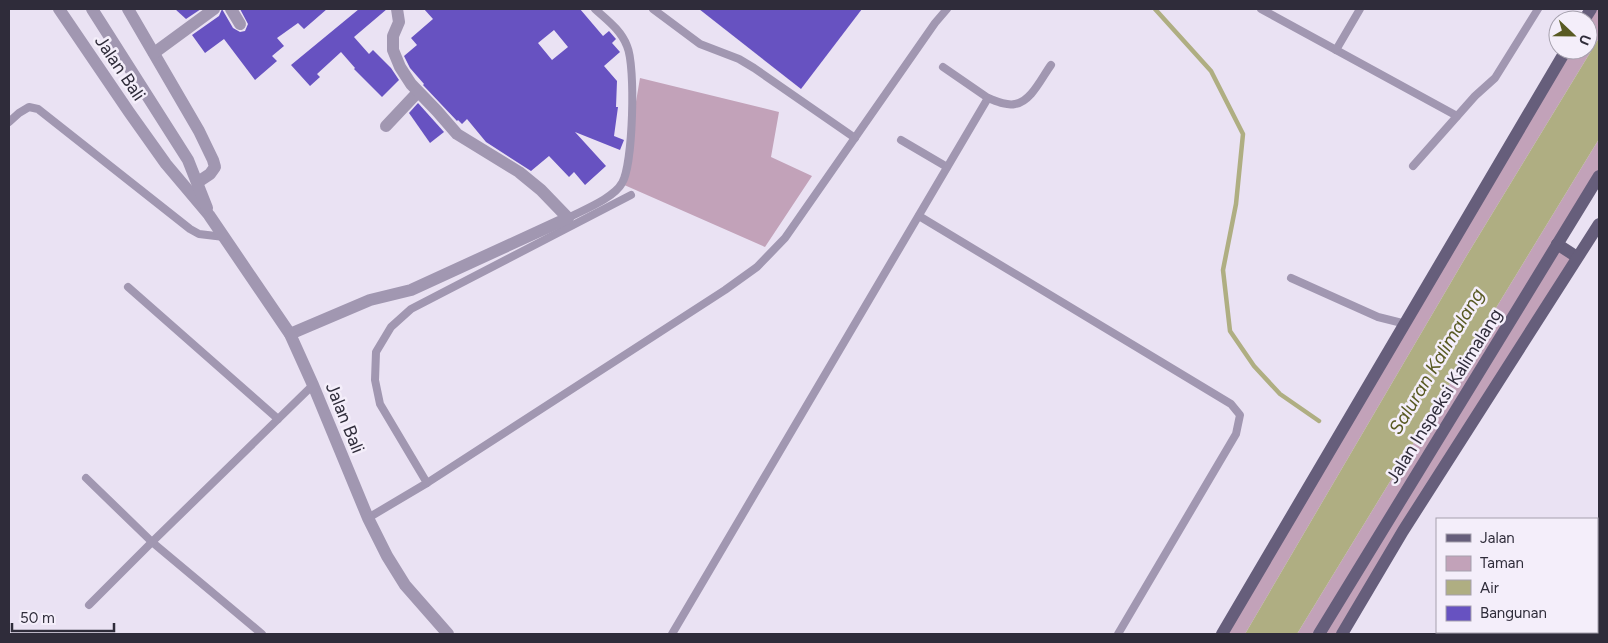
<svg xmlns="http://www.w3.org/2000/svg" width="1608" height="643" font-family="Figtree,sans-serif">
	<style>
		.green { fill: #c2a2b9 }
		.water { fill: #afae82 }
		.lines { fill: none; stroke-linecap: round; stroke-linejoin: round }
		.stream { stroke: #afae82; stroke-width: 4.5 }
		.building { fill: #6752c1; fill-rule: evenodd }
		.service { stroke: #a197b1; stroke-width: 8 }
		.minor { stroke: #a197b1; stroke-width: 12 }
		.tertiary { stroke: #a197b1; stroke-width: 12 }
		.primary { stroke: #665e7b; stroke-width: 12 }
		.labels { text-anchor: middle; stroke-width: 5; stroke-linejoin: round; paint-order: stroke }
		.street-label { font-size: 18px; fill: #2f2c3a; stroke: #f4eefa }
		.water-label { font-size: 19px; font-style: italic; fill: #595a23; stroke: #f4eefa }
	</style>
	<rect width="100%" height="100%" fill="#eae2f3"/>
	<g class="green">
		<path d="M 1590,9 L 1599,9 L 1599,38 L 1464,260 L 1245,634 L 1222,634 L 1566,50 L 1588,50 L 1588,20 Z"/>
		<path d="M 640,78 L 779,112 L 771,157 L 812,176 L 765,247 L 622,184 Z"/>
		<path d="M 1599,139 L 1599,176 L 1557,244 L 1577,257 L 1342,634 L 1297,634 Z"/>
	</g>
	<path class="water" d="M 1599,38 L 1599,139 L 1297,634 L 1245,634 L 1464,260 Z"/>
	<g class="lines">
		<path class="stream" d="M 1155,9 L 1211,71 L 1243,134 L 1236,204 L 1223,270 L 1230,331 L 1254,366 L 1280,394 L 1319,421"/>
	</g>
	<g class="building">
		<path d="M 175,9 L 201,9 L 186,19 Z"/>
		<path d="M 222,9 L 233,28 L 240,32 L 245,31 L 248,24 L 240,9 L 327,9 L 304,29 L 298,23 L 277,38 L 284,46 L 272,56 L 277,61 L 255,80 L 224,39 L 205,53 L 192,35 L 219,16 Z"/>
		<path d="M 359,9 L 387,9 L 354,37 L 369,54 L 373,50 L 391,68 L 399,80 L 382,97 L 354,69 L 355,68 L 341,52 L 317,74 L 320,77 L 310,86 L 291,65 Z"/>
		<path d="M 424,9 L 580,9 L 603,36 L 609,31 L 616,39 L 612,43 L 620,52 L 604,66 L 617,81 L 616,107 L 618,107 L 614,136 L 624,140 L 620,150 L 575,132 L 606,166 L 585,185 L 574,172 L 569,177 L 549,156 L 531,171 L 486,142 L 467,119 L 462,124 L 458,120 L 457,121 L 423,85 L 424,84 L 410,68 L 404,56 L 417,45 L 411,38 L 433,19 ZM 554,30 L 568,47 L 552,60 L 538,43 Z"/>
		<path d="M 699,9 L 862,9 L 801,89 Z"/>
		<path d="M 418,103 L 444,132 L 430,143 L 409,113 Z"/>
	</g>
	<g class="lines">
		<g class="service">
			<path d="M 653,9 L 700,44 L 739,59 L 754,68 L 855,138"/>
			<path d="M 1261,9 L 1457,116"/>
			<path d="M 1336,50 L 1360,9"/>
			<path d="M 943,67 L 988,98"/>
			<path d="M 9,122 L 19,113 L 29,107 L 38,109 L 190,229 L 199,234 L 224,237"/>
			<path d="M 901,140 L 947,167"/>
			<path d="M 1413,166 L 1475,96 L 1495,78 L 1538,9"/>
			<path d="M 919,216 L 1231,404 L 1240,415 L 1236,434 L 1118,634"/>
			<path d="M 568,218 C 583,210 614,198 622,183 C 633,165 636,66 627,46 C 621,30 607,20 595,9"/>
			<path d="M 1291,278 L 1378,317 L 1406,324"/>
			<path d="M 128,287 L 278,419"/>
			<path d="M 86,478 L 152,542 L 262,634"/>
			<path d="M 427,483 L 725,290 L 757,267 L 785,238 L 935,23 L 947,9"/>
			<path d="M 368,518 L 427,483 L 380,404 L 375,380 L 376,352 L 391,327 L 411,309 L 631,195"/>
			<path d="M 89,605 L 152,542 L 313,385"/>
			<path d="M 672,634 L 988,98 C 996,101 1006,106 1015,104 C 1031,102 1042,77 1051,65"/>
		</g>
		<g class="minor">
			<path d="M 128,9 L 199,131 L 213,160 L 215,167 L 210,174 L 198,182"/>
			<path d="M 231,9 L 240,24"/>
			<path d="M 154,53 L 214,9"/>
			<path d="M 386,126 L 418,92"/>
			<path d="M 290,334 L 370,300 L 411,290 L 568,218 L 541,190 L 519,172 L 457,134 L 437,111 L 411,84 L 400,67 L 393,50 L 393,36 L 399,22 L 397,9"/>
		</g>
		<g class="tertiary">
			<path d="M 59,9 L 129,112 L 166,164 L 209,215 L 290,334 L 313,385 L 368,518 L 387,556 L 405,585 L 448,634"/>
			<path d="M 92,9 L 188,160 L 207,208"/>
		</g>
		<g class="primary">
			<path d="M 1584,20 L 1591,9"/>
			<path d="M 1557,244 L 1577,257"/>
			<path d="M 1222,634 L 1566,50"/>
			<path d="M 1319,634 L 1599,176"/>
			<path d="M 1342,634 L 1403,531 L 1599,224"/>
		</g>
	</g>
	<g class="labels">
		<g class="street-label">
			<text transform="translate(120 68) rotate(56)" y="6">Jalan Bali</text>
			<text transform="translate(1444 396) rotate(-58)" y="6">Jalan Inspeksi Kalimalang</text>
			<text transform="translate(345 418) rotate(68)" y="6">Jalan Bali</text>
		</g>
		<g class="water-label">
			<text transform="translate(1436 361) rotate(-59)" y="7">Saluran Kalimalang</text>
		</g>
	</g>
	<rect width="1608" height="643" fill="none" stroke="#2f2c3a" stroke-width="20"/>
	<rect x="1436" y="518" width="162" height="115" fill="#f4eefa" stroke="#a5a0ad"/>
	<rect x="1446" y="534" width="25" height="8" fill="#665e7b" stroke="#a5a0ad"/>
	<text x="1480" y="543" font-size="15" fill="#2f2c3a">Jalan</text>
	<rect x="1446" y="556" width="25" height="15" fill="#c2a2b9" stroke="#a5a0ad"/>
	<text x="1480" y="568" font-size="15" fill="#2f2c3a">Taman</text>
	<rect x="1446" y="580" width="25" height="15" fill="#afae82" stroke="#a5a0ad"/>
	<text x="1480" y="593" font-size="15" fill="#2f2c3a">Air</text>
	<rect x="1446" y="606" width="25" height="15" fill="#6752c1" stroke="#a5a0ad"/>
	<text x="1480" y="618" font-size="15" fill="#2f2c3a">Bangunan</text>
	<g transform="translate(1573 35) rotate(112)"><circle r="24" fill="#f4eefa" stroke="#a5a0ad"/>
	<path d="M0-4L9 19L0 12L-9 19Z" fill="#595a23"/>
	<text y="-8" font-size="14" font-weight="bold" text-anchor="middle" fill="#2f2c3a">U</text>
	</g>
	<path d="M12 623v8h102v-8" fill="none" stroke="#2f2c3a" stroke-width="2.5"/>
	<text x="20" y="623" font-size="15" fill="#2f2c3a" stroke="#f4eefa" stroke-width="4" paint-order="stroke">50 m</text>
</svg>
